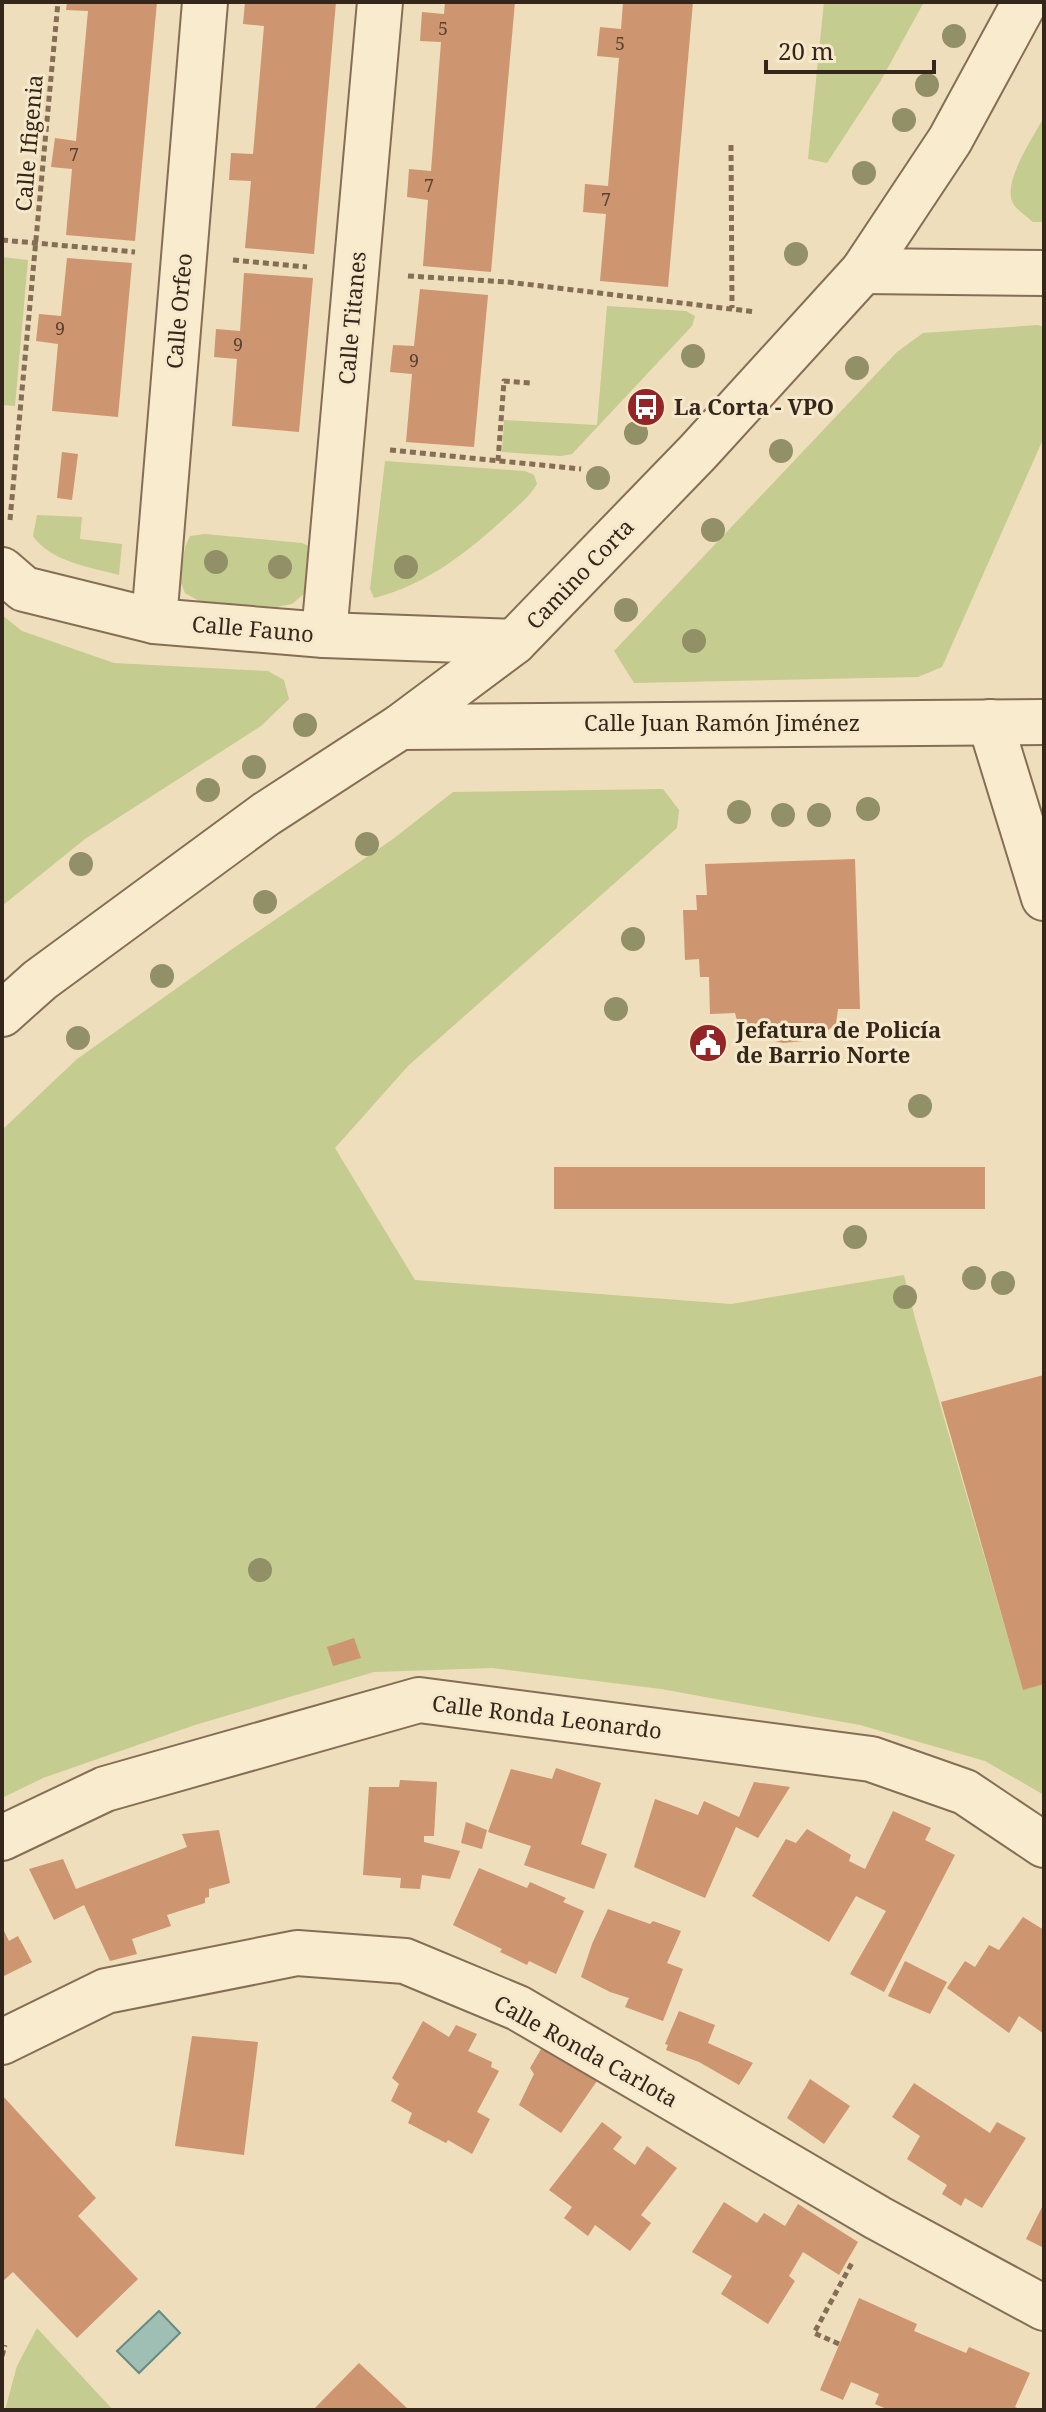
<svg xmlns="http://www.w3.org/2000/svg" width="1046" height="2412" font-family="'Noto Serif',serif">
	<style>
		.green { fill: #c5cc8f }
		.water { fill: #9fbfb5; stroke: #678c82; stroke-width: 2 }
		.building { fill: #cd9570 }
		.lines { fill: none; stroke-linecap: round; stroke-linejoin: round }
		.minor-casing { stroke: #856e55; stroke-width: 48 }
		.tertiary-casing { stroke: #856e55; stroke-width: 48 }
		.path { stroke: #856e55; stroke-width: 5; stroke-dasharray: 6 4; stroke-linecap: butt }
		.minor { stroke: #f9ecce; stroke-width: 44 }
		.tertiary { stroke: #f9ecce; stroke-width: 44 }
		.tree { fill: #919066 }
		.labels { text-anchor: middle; stroke-width: 6; stroke-linejoin: round; paint-order: stroke }
		.number-label { font-size: 18px; fill: #5a4230 }
		.street-label { font-size: 22px; fill: #34261a; stroke: #f6e8ca }
		.poi-label { font-size: 22px; font-weight: bold; fill: #34261a; stroke: #f6e8ca; text-anchor: start }
	</style>
	<rect width="100%" height="100%" fill="#eedebb"/>
	<g class="green">
		<path d="M 824,2 L 924,2 L 880,82 L 827,163 L 808,159 Z"/>
		<path d="M 1044,117 L 1044,222 L 1033,222 C 1027,217 1019,211 1014,205 C 1000,185 1034,136 1044,117 Z"/>
		<path d="M 2,257 L 28,260 L 15,406 L 2,405 Z"/>
		<path d="M 607,306 L 686,311 L 695,316 L 692,326 L 572,454 L 561,456 L 502,452 L 504,420 L 597,425 Z"/>
		<path d="M 1038,325 L 1044,327 L 1044,437 L 942,667 L 918,677 L 634,683 L 614,651 L 897,352 L 923,333 Z"/>
		<path d="M 385,461 L 525,471 L 534,475 L 537,484 C 529,497 518,506 507,516 C 468,552 426,585 374,598 L 370,589 Z"/>
		<path d="M 37,515 L 82,517 L 80,539 L 122,544 L 119,575 C 90,567 51,562 33,536 Z"/>
		<path d="M 205,534 L 302,543 L 314,548 L 316,584 L 292,604 L 277,607 L 199,601 L 185,593 L 180,581 L 185,547 L 190,536 Z"/>
		<path d="M 2,615 L 22,631 L 114,663 L 268,671 L 284,680 L 289,699 L 261,726 L 85,839 L 2,906 Z"/>
		<path d="M 663,789 L 679,810 L 677,828 L 408,1066 L 335,1148 L 415,1280 L 731,1304 L 904,1275 L 916,1322 L 1023,1689 L 1044,1684 L 1044,1795 L 985,1761 L 860,1725 L 661,1689 L 492,1668 L 374,1672 L 195,1725 L 43,1778 L 2,1798 L 2,1130 L 77,1059 L 225,954 L 393,839 L 453,792 Z"/>
		<path d="M 37,2328 L 113,2410 L 5,2410 L 17,2366 Z"/>
	</g>
	<path class="water" d="M 159,2311 L 180,2333 L 139,2373 L 117,2351 Z"/>
	<g class="building">
		<path d="M 67,2 L 157,2 L 135,241 L 66,235 L 72,169 L 51,167 L 55,138 L 76,141 L 88,11 L 66,10 Z"/>
		<path d="M 245,2 L 336,2 L 314,254 L 245,248 L 251,181 L 229,180 L 231,153 L 253,154 L 264,26 L 243,24 Z"/>
		<path d="M 445,2 L 515,2 L 491,272 L 423,266 L 428,200 L 407,197 L 409,169 L 431,171 L 441,42 L 420,41 L 422,12 L 444,14 Z"/>
		<path d="M 623,2 L 693,2 L 668,287 L 600,281 L 606,214 L 583,212 L 585,184 L 608,186 L 619,58 L 597,56 L 600,27 L 621,29 Z"/>
		<path d="M 67,258 L 132,263 L 118,417 L 52,411 L 58,344 L 36,341 L 39,314 L 61,316 Z"/>
		<path d="M 244,273 L 313,278 L 299,432 L 232,426 L 237,359 L 214,357 L 216,329 L 240,331 Z"/>
		<path d="M 420,289 L 488,295 L 474,447 L 406,442 L 412,374 L 390,372 L 393,345 L 414,346 Z"/>
		<path d="M 62,452 L 78,454 L 72,500 L 57,498 Z"/>
		<path d="M 855,859 L 860,1009 L 838,1009 L 836,1024 L 822,1035 L 803,1041 L 783,1043 L 749,1035 L 738,1024 L 735,1013 L 710,1014 L 709,977 L 700,977 L 699,959 L 685,960 L 683,910 L 697,910 L 696,895 L 707,895 L 705,864 Z"/>
		<rect x="554" y="1167" width="431" height="42"/>
		<path d="M 1044,1375 L 1044,1684 L 1023,1690 L 941,1402 Z"/>
		<path d="M 354,1638 L 361,1658 L 333,1666 L 327,1647 Z"/>
		<path d="M 556,1768 L 601,1783 L 581,1844 L 607,1854 L 594,1889 L 524,1865 L 531,1846 L 488,1832 L 511,1769 L 552,1779 Z"/>
		<path d="M 400,1780 L 437,1782 L 434,1836 L 424,1836 L 424,1842 L 460,1851 L 450,1879 L 422,1875 L 420,1889 L 400,1888 L 401,1878 L 363,1875 L 369,1787 L 399,1787 Z"/>
		<path d="M 754,1782 L 790,1787 L 758,1838 L 736,1827 L 705,1898 L 634,1867 L 655,1799 L 698,1815 L 704,1801 L 739,1817 Z"/>
		<path d="M 893,1811 L 931,1828 L 925,1840 L 955,1855 L 884,1992 L 850,1974 L 886,1911 L 856,1896 L 829,1942 L 752,1896 L 786,1839 L 796,1843 L 807,1829 L 851,1855 L 849,1861 L 865,1869 Z"/>
		<path d="M 466,1822 L 487,1830 L 482,1849 L 461,1843 Z"/>
		<path d="M 219,1830 L 230,1883 L 209,1889 L 209,1897 L 205,1898 L 205,1903 L 167,1915 L 171,1926 L 132,1939 L 137,1954 L 110,1961 L 84,1905 L 54,1920 L 29,1869 L 63,1859 L 76,1889 L 187,1847 L 182,1834 Z"/>
		<path d="M 479,1868 L 527,1888 L 530,1882 L 566,1898 L 563,1902 L 584,1911 L 556,1974 L 529,1961 L 527,1965 L 500,1952 L 502,1949 L 453,1925 Z"/>
		<path d="M 608,1909 L 650,1924 L 653,1921 L 681,1931 L 667,1963 L 683,1969 L 663,2021 L 625,2007 L 629,1998 L 610,1992 L 581,1977 L 592,1944 Z"/>
		<path d="M 1023,1917 L 1044,1930 L 1044,2034 L 1019,2016 L 1009,2033 L 947,1988 L 965,1961 L 975,1967 L 989,1945 L 999,1950 Z"/>
		<path d="M 2,1927 L 9,1941 L 18,1936 L 32,1962 L 2,1977 Z"/>
		<path d="M 905,1961 L 947,1982 L 930,2014 L 888,1996 Z"/>
		<path d="M 679,2011 L 715,2025 L 708,2043 L 753,2063 L 739,2085 L 699,2062 L 666,2050 L 668,2045 L 665,2044 Z"/>
		<path d="M 423,2021 L 449,2037 L 456,2025 L 477,2034 L 468,2051 L 492,2062 L 491,2067 L 499,2071 L 477,2112 L 490,2119 L 472,2154 L 448,2140 L 446,2143 L 408,2123 L 412,2113 L 391,2101 L 399,2084 L 392,2078 Z"/>
		<path d="M 192,2036 L 258,2042 L 244,2155 L 175,2146 Z"/>
		<path d="M 541,2049 L 599,2078 L 561,2133 L 519,2105 L 534,2074 L 530,2068 Z"/>
		<path d="M 810,2079 L 850,2106 L 824,2144 L 787,2118 Z"/>
		<path d="M 914,2083 L 990,2133 L 997,2122 L 1026,2138 L 982,2208 L 965,2198 L 961,2206 L 942,2194 L 947,2185 L 907,2159 L 920,2136 L 892,2117 Z"/>
		<path d="M 2,2095 L 96,2198 L 78,2216 L 138,2279 L 77,2338 L 13,2272 L 2,2282 Z"/>
		<path d="M 602,2122 L 622,2137 L 613,2149 L 635,2165 L 647,2146 L 677,2168 L 641,2215 L 651,2223 L 630,2251 L 595,2225 L 588,2236 L 564,2218 L 572,2207 L 549,2190 Z"/>
		<path d="M 724,2202 L 757,2223 L 764,2213 L 785,2226 L 798,2204 L 858,2242 L 839,2275 L 803,2252 L 789,2276 L 795,2281 L 768,2324 L 721,2294 L 732,2276 L 692,2252 Z"/>
		<path d="M 1044,2203 L 1044,2248 L 1026,2239 Z"/>
		<path d="M 859,2298 L 917,2324 L 914,2331 L 966,2353 L 969,2347 L 1030,2373 L 1015,2407 L 1023,2410 L 889,2410 L 875,2404 L 879,2394 L 851,2382 L 843,2400 L 820,2390 Z"/>
		<path d="M 359,2363 L 409,2410 L 313,2410 Z"/>
	</g>
	<g class="lines">
		<defs>
			<g id="minor">
				<path d="M 863,271 L 1044,273"/>
				<path d="M 2,570 L 24,589 L 154,621 L 324,635 L 514,642"/>
				<path d="M 154,621 L 205,2"/>
				<path d="M 324,635 L 380,2"/>
				<path d="M 990,722 L 1044,898"/>
				<path d="M 2,1838 L 105,1789 L 419,1700 L 871,1759 L 965,1792 L 1044,1845"/>
				<path d="M 2,2042 L 106,1991 L 297,1953 L 405,1961 L 518,2008 L 878,2218 L 1044,2308"/>
			</g>
			<g id="tertiary">
				<path d="M 400,727 L 1044,722"/>
				<path d="M 2,1014 L 40,980 L 266,814 L 400,727 L 514,642 L 698,452 L 863,271 L 950,140 L 1025,2"/>
			</g>
		</defs>
		<use href="#minor" class="minor-casing"/>
		<use href="#tertiary" class="tertiary-casing"/>
		<g class="path">
			<path d="M 731,145 L 732,308"/>
			<path d="M 2,240 L 135,252"/>
			<path d="M 233,260 L 307,267"/>
			<path d="M 408,276 L 508,282 L 756,312"/>
			<path d="M 390,450 L 581,469"/>
			<path d="M 498,461 L 504,381 L 531,383"/>
			<path d="M 10,520 L 58,2"/>
			<path d="M 839,2344 L 814,2333 L 853,2261"/>
			<path d="M 2,2356 L 5,2345"/>
		</g>
		<use href="#minor" class="minor"/>
		<use href="#tertiary" class="tertiary"/>
	</g>
	<g class="tree">
		<circle cx="954" cy="36" r="12"/>
		<circle cx="927" cy="85" r="12"/>
		<circle cx="904" cy="120" r="12"/>
		<circle cx="864" cy="173" r="12"/>
		<circle cx="796" cy="254" r="12"/>
		<circle cx="693" cy="356" r="12"/>
		<circle cx="857" cy="368" r="12"/>
		<circle cx="636" cy="433" r="12"/>
		<circle cx="781" cy="451" r="12"/>
		<circle cx="598" cy="478" r="12"/>
		<circle cx="713" cy="530" r="12"/>
		<circle cx="216" cy="562" r="12"/>
		<circle cx="280" cy="567" r="12"/>
		<circle cx="406" cy="567" r="12"/>
		<circle cx="626" cy="610" r="12"/>
		<circle cx="694" cy="641" r="12"/>
		<circle cx="305" cy="725" r="12"/>
		<circle cx="254" cy="767" r="12"/>
		<circle cx="208" cy="790" r="12"/>
		<circle cx="868" cy="809" r="12"/>
		<circle cx="739" cy="812" r="12"/>
		<circle cx="783" cy="815" r="12"/>
		<circle cx="819" cy="815" r="12"/>
		<circle cx="367" cy="844" r="12"/>
		<circle cx="81" cy="864" r="12"/>
		<circle cx="265" cy="902" r="12"/>
		<circle cx="633" cy="939" r="12"/>
		<circle cx="162" cy="976" r="12"/>
		<circle cx="616" cy="1009" r="12"/>
		<circle cx="78" cy="1038" r="12"/>
		<circle cx="920" cy="1106" r="12"/>
		<circle cx="855" cy="1237" r="12"/>
		<circle cx="974" cy="1278" r="12"/>
		<circle cx="1003" cy="1283" r="12"/>
		<circle cx="905" cy="1297" r="12"/>
		<circle cx="260" cy="1570" r="12"/>
	</g>
	<defs>
		<symbol id="bus-disc" viewBox="-11 -11 22 22"><circle r="9.5" fill="#952426" stroke="#f6e8ca"/><path d="M-5-6H5V4H4V6H2V4H-2V6H-4V4H-5ZM-3.5-4V0h7V-4ZM-3.5 1.2v1.5H-2V1.2ZM2 1.2v1.5H3.5V1.2Z" fill="#fff"/></symbol>
		<symbol id="civic-disc" viewBox="-11 -11 22 22"><circle r="9.5" fill="#952426" stroke="#f6e8ca"/><path d="M-.6-6.5H3V-4.5H.6V-3L4-1V1h2V6H-6V1h2V-1L-.6-3ZM-1.2 2.5V6h2.4V2.5Z" fill="#fff"/></symbol>
	</defs>
	<g fill-rule="evenodd">
		<use href="#bus-disc" x="624" y="385" width="44" height="44"/>
		<use href="#civic-disc" x="686" y="1021" width="44" height="44"/>
	</g>
	<g class="labels">
		<g class="number-label">
			<text x="443" y="35">5</text>
			<text x="620" y="50">5</text>
			<text x="74" y="161">7</text>
			<text x="429" y="192">7</text>
			<text x="606" y="206">7</text>
			<text x="60" y="335">9</text>
			<text x="238" y="351">9</text>
			<text x="414" y="367">9</text>
		</g>
		<g class="street-label">
			<text transform="translate(29 143) rotate(-85)" y="8">Calle Ifigenia</text>
			<text transform="translate(179 311) rotate(-85)" y="8">Calle Orfeo</text>
			<text transform="translate(352 318) rotate(-85)" y="8">Calle Titanes</text>
			<text transform="translate(580 574) rotate(-46)" y="8">Camino Corta</text>
			<text transform="translate(253 629) rotate(5)" y="8">Calle Fauno</text>
			<text x="722" y="731">Calle Juan Ramón Jiménez</text>
			<text transform="translate(547 1717) rotate(7)" y="8">Calle Ronda Leonardo</text>
			<text transform="translate(586 2051) rotate(29)" y="8">Calle Ronda Carlota</text>
		</g>
		<g class="poi-label">
			<text x="674" y="415">La Corta - VPO</text>
			<text x="736" y="1038">Jefatura de Policía<tspan x="736" dy="25">de Barrio Norte</tspan></text>
		</g>
	</g>
	<rect width="1046" height="2412" fill="none" stroke="#34261a" stroke-width="8"/>
	<path d="M766 60v12h168v-12" fill="none" stroke="#34261a" stroke-width="4"/>
	<text x="778" y="60" font-size="24" fill="#34261a" stroke="#f6e8ca" stroke-width="6" paint-order="stroke">20 m</text>
</svg>
